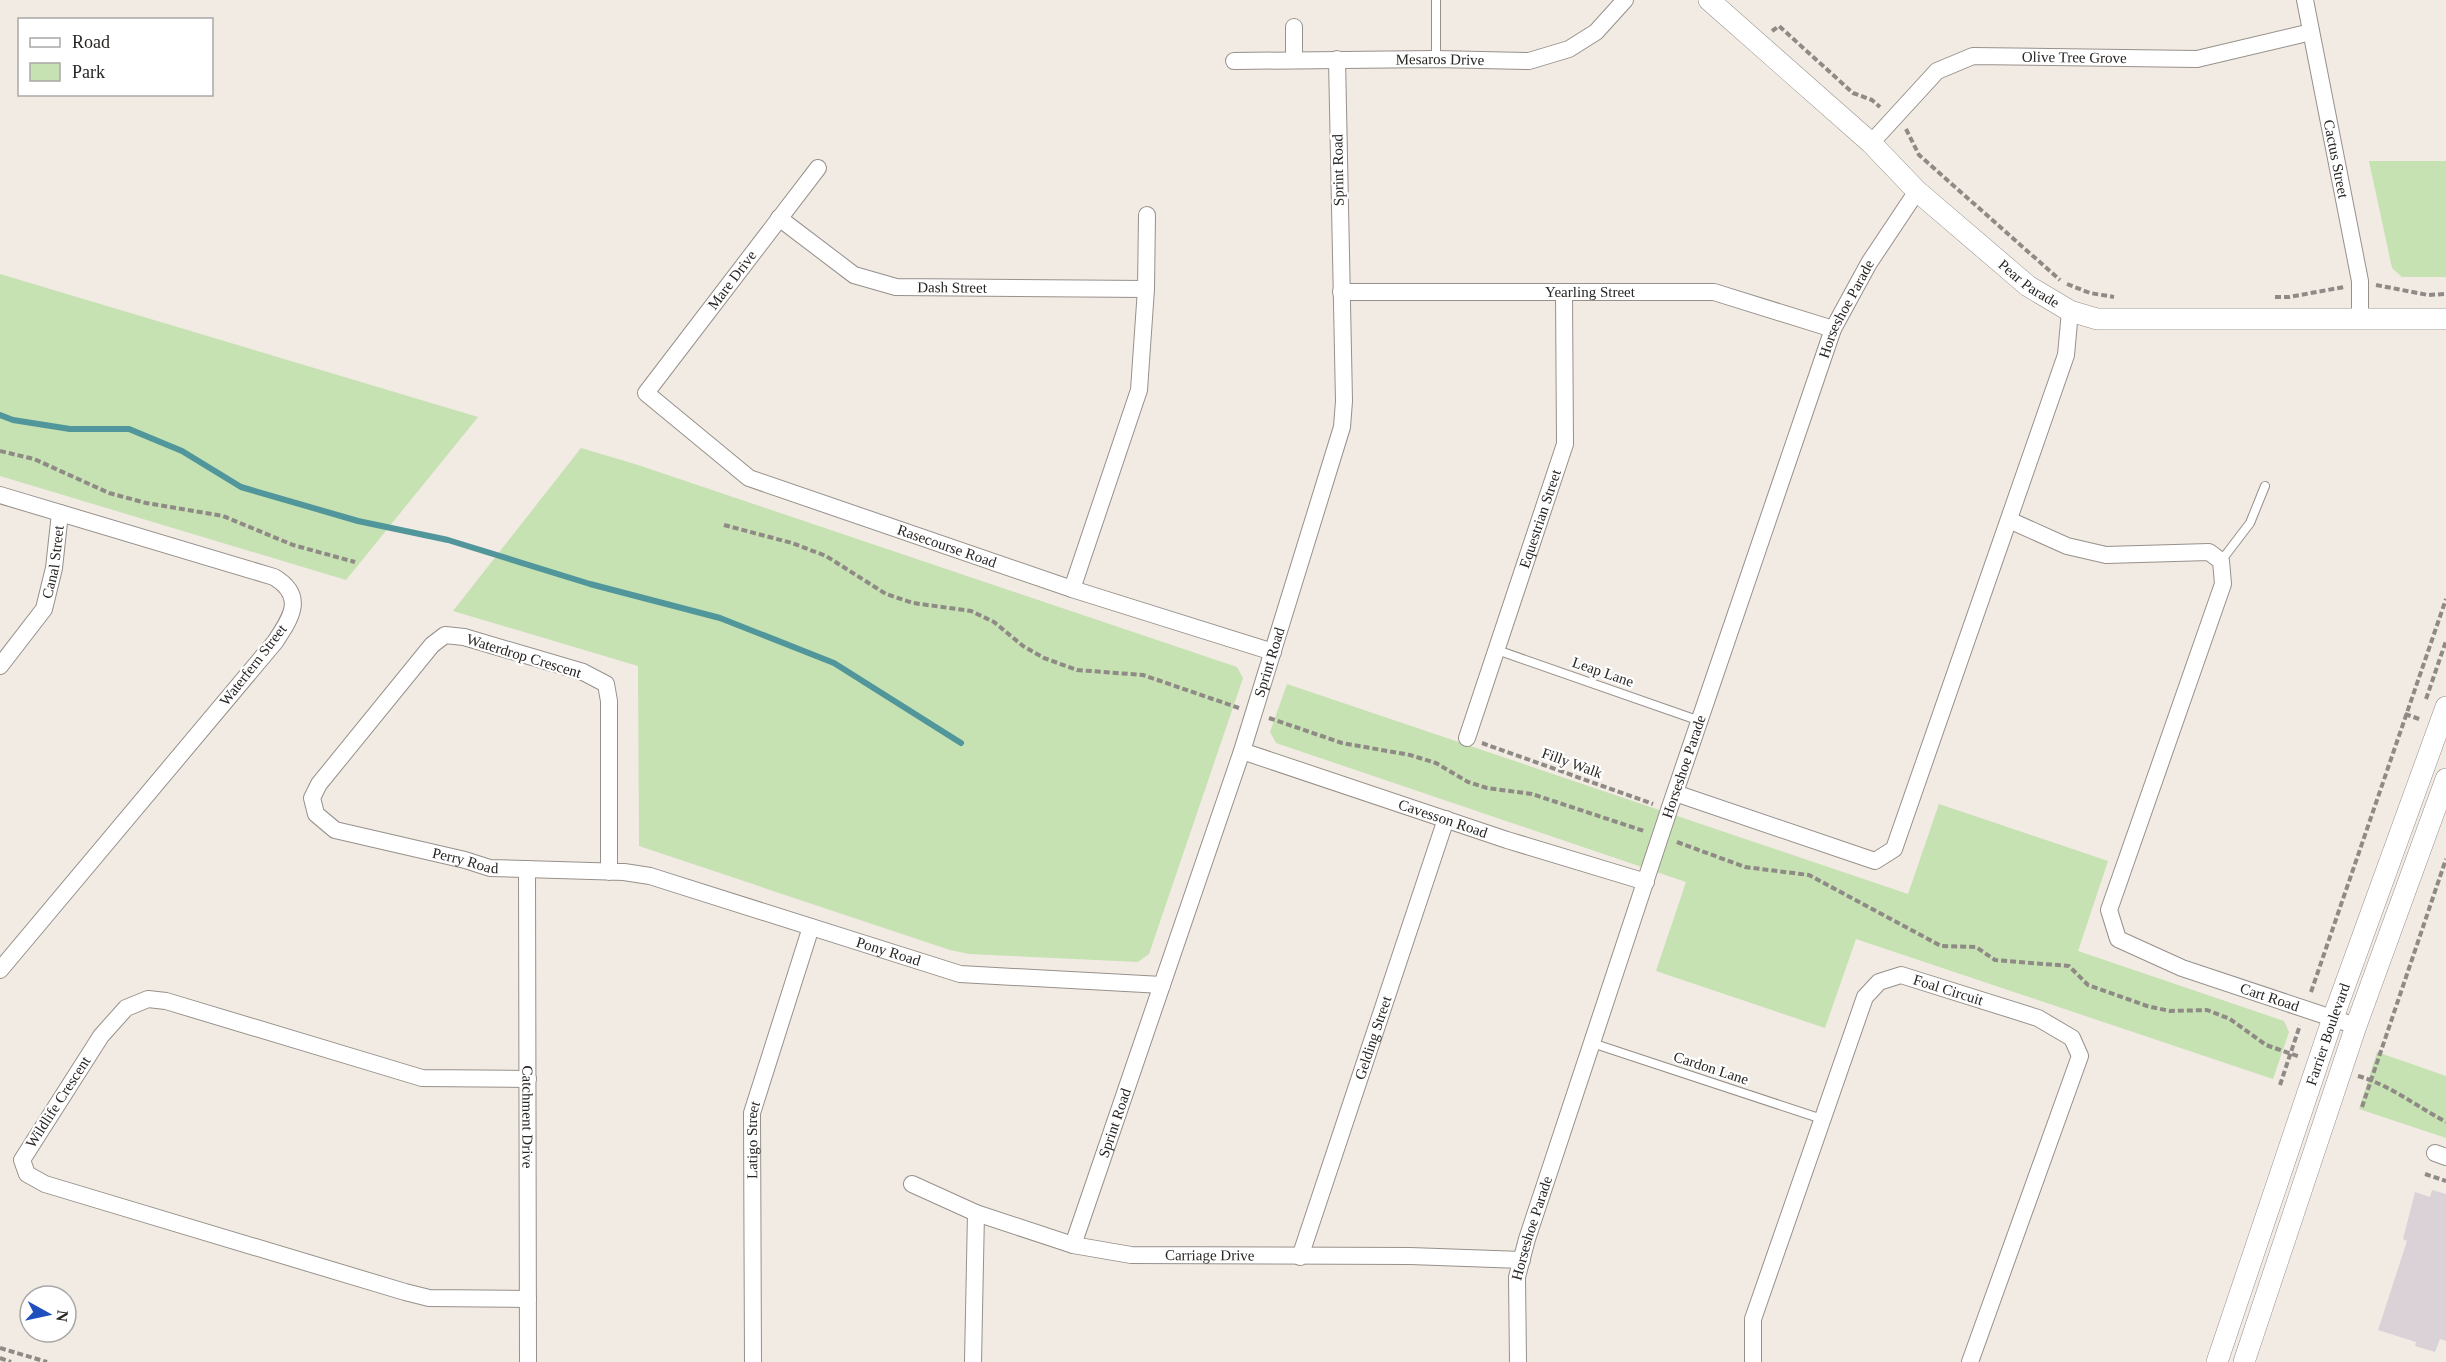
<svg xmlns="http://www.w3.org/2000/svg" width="2446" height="1362" font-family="Georgia,serif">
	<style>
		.green { fill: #c6e1b2 }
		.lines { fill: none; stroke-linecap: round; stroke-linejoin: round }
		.stream { stroke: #50969b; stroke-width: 6 }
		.building { fill: #dad2d7 }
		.service-casing { stroke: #97908b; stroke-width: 10 }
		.minor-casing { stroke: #97908b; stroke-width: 18 }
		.tertiary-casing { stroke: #97908b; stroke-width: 22 }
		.path { stroke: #8f8a86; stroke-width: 4; stroke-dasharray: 6 3; stroke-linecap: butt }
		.service { stroke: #fff; stroke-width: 8 }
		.minor { stroke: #fff; stroke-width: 16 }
		.tertiary { stroke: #fff; stroke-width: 21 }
		.labels { text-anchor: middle; stroke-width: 4.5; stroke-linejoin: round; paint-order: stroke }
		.street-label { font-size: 15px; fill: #282523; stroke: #fff }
	</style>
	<rect width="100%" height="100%" fill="#f2ebe4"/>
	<g class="green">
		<path d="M 2369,161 L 2446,161 L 2446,277 L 2402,277 L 2392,268 Z"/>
		<path d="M 0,274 L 478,417 L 346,580 L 0,476 Z"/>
		<path d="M 581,448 L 638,465 L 1237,667 L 1243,678 L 1149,954 L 1138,962 L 969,954 L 950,950 L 639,846 L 638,666 L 453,611 Z"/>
		<path d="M 1287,684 L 1908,894 L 1939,804 L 2108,861 L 2078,951 L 2284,1021 L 2289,1032 L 2273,1079 L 1856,939 L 1825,1028 L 1656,971 L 1686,882 L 1276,743 L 1270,732 Z"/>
		<path d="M 2377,1052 L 2446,1076 L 2446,1138 L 2359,1109 Z"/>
	</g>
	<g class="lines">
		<path class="stream" d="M 0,415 L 13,420 L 70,429 L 129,429 L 182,451 L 241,487 L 358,521 L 448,540 L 590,584 L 720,618 L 834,663 L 961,743"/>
	</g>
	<path class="building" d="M 2432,1190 L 2446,1194 L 2446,1341 L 2440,1339 L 2435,1352 L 2415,1346 L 2416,1342 L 2378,1330 L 2407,1241 L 2403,1239 L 2415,1192 L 2430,1197 Z"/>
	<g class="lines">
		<defs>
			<g id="service">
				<path d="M 1436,59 L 1436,0"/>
				<path d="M 2221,561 L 2250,523 L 2265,486"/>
				<path d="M 1497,650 L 1700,721"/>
				<path d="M 1592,1043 L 1822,1119"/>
			</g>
			<g id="minor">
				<path id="s1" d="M 2305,0 L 2360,281 L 2360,319"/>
				<path d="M 1294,27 L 1294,60"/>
				<path id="s2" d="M 1234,61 L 1436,59 L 1529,61 L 1569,49 L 1596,32 L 1625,0"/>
				<path id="s3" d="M 1871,143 L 1937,71 L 1973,56 L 2197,59 L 2311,32"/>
				<path id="s4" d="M 818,168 L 646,393 L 749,478 L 1072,589 L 1273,652"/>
				<path id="s5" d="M 779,218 L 854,275 L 896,287 L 1146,289"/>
				<path id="s6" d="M 1341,292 L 1714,292 L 1833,329"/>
				<path d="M 0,495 L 274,577 C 306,596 291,618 275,642 L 0,970"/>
				<path id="s7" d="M 2009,520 L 2067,546 L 2106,555 L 2209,552 L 2221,561 L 2223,584 L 2109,910 L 2118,939 L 2182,968 L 2356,1026"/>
				<path d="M 1072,589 L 1139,390 L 1146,289 L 1147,215"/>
				<path id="s8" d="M 0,666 L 44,609 L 54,568 L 60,513"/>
				<path id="s9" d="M 1467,738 L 1565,444 L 1564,292"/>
				<path id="s10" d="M 1242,751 L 1507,840 L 1646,882"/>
				<path d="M 1675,793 L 1875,861 L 1894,849 L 2066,355 L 2070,311"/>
				<path id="s11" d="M 527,869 L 528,1362"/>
				<path id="s12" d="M 609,872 L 609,701 L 606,684 L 583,672 L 464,637 L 445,635 L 432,645 L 319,784 L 312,798 L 316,814 L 335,830 L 465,860 L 490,868 L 624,872 L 650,876 L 960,974 L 1162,985"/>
				<path d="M 528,1079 L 422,1078 L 166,1001 L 148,999 L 126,1008 L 101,1036 L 22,1160 L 27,1174 L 45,1184 L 405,1292 L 429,1298 L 528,1299"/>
				<path d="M 2435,1153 L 2446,1157"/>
				<path id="s13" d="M 912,1184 L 976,1213 L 1073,1245 L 1131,1255 L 1410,1256 L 1522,1260"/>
				<path id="s14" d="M 1073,1245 L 1242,751 L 1342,427 L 1344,401 L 1337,59"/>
				<path id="s15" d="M 1300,1257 L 1446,819"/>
				<path id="s16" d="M 753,1362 L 752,1113 L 811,927"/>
				<path d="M 973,1362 L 976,1213"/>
				<path id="s17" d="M 1518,1362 L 1517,1277 L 1527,1239 L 1669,810 L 1833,329 L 1869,263 L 1917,191"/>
				<path id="s18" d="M 1753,1362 L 1753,1319 L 1865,997 L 1879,982 L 1901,975 L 2038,1018 L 2072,1038 L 2080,1056 L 1970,1362"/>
			</g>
			<g id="tertiary">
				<path id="s19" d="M 1709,0 L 1871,143 L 1917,191 L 2028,286 L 2070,311 L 2097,319 L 2446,319"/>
				<path id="s20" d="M 2217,1362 L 2333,1018 L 2446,707"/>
				<path d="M 2244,1362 L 2356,1026 L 2446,779"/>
			</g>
		</defs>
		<use href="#service" class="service-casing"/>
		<use href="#minor" class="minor-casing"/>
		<use href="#tertiary" class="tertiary-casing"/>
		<g class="path">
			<path d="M 1772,31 L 1779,26 L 1853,93 L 1872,100 L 1880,107"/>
			<path d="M 1906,129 L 1919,155 L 2060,280"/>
			<path d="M 2067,284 L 2090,293 L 2114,297"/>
			<path d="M 2376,285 L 2428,295 L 2446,294"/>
			<path d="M 2275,297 L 2289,297 L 2344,287"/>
			<path d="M 0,451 L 34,459 L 109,493 L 146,503 L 223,516 L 293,545 L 355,562"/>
			<path d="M 724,525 L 792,543 L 826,556 L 886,594 L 913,603 L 971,611 L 994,622 L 1023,646 L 1044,658 L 1077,670 L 1143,675 L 1239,708"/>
			<path d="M 2426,699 L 2446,641"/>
			<path d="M 2405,714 L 2422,720"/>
			<path d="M 1269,718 L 1342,743 L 1410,755 L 1436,763 L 1468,782 L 1487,788 L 1532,794 L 1644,831"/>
			<path d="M 1482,743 L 1653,804"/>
			<path d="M 1677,842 L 1745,867 L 1809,875 L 1941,946 L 1976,947 L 1995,960 L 2069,966 L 2088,985 L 2147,1006 L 2170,1011 L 2207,1010 L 2230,1019 L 2266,1045 L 2300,1057"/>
			<path d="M 2311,992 L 2446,599"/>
			<path d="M 2358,1076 C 2390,1085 2416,1106 2446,1122"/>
			<path d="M 2280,1085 L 2300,1025"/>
			<path d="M 2362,1107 L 2446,859"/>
			<path d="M 2425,1174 L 2446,1181"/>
			<path d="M 0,1348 L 47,1362"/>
			<path d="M 0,1358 L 11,1362"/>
		</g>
		<use href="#service" class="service"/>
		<use href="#minor" class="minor"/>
		<use href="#tertiary" class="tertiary"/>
	</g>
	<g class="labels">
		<g class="street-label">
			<text dy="5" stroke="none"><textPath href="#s3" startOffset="238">Olive Tree Grove</textPath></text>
			<text dy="5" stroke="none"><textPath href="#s2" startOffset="206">Mesaros Drive</textPath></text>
			<text dy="5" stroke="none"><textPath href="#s1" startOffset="162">Cactus Street</textPath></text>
			<text transform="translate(1338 170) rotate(-91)" y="5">Sprint Road</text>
			<text transform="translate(732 280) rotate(-53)" y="5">Mare Drive</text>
			<text dy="5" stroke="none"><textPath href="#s19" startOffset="428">Pear Parade</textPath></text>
			<text dy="5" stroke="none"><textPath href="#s5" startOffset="194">Dash Street</textPath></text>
			<text dy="5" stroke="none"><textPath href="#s6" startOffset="249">Yearling Street</textPath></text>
			<text dy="5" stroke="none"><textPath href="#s17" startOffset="1108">Horseshoe Parade</textPath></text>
			<text dy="5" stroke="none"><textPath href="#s9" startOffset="231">Equestrian Street</textPath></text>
			<text dy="5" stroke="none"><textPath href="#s4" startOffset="626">Rasecourse Road</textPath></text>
			<text dy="5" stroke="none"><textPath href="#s8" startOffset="120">Canal Street</textPath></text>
			<text transform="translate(524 656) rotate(17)" y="5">Waterdrop Crescent</text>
			<text dy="5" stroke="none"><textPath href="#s14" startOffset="615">Sprint Road</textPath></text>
			<text transform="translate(253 665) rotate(-52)" y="5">Waterfern Street</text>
			<text transform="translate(1603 672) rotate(19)" y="5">Leap Lane</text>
			<text transform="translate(1572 763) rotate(20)" y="5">Filly Walk</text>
			<text dy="5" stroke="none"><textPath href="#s17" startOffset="622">Horseshoe Parade</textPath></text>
			<text dy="5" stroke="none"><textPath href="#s10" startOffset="212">Cavesson Road</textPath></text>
			<text dy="5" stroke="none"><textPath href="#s12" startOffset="744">Perry Road</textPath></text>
			<text dy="5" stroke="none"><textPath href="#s12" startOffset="1180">Pony Road</textPath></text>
			<text dy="5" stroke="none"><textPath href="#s18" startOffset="477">Foal Circuit</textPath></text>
			<text dy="5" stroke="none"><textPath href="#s7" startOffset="783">Cart Road</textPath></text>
			<text dy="5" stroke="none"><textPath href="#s20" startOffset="346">Farrier Boulevard</textPath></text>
			<text dy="5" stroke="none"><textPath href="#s15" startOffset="231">Gelding Street</textPath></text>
			<text transform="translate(1711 1068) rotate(18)" y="5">Cardon Lane</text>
			<text transform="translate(58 1102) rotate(-57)" y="5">Wildlife Crescent</text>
			<text dy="5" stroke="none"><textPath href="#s11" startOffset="248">Catchment Drive</textPath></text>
			<text dy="5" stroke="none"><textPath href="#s14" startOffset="129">Sprint Road</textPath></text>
			<text dy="5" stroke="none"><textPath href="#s16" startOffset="222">Latigo Street</textPath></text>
			<text dy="5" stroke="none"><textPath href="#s17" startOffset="136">Horseshoe Parade</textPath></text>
			<text dy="5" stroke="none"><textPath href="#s13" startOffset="310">Carriage Drive</textPath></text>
		</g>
	</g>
	<rect x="18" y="18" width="195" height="78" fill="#ffffff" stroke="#a9a8a7" stroke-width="1.5"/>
	<rect x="30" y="38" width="30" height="9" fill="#ffffff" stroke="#a9a8a7" stroke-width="1.5"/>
	<text x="72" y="48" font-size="18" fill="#282523">Road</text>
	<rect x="30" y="63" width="30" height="18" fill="#c6e1b2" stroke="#a9a8a7" stroke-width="1.5"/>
	<text x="72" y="78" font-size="18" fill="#282523">Park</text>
	<g transform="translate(48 1314) rotate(98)"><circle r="28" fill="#ffffff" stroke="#a9a8a7" stroke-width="1.5"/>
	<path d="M0-4.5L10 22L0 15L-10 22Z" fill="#2050bd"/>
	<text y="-9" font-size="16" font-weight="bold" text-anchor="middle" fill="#282523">N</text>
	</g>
</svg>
